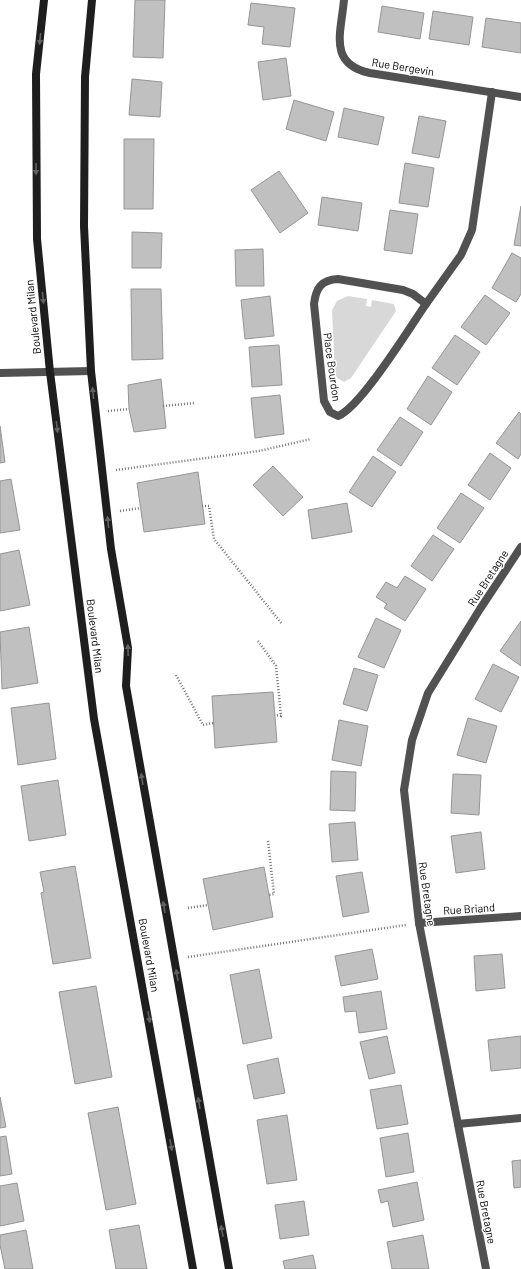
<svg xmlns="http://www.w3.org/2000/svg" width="521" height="1269" font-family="Barlow,sans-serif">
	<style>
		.green { fill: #d8d8d8 }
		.building { fill: #c0c0c0; stroke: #959595 }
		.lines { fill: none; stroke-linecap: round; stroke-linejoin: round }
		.path { stroke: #737373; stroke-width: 2.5; stroke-dasharray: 1 2; stroke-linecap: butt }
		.minor { stroke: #515151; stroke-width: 8 }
		.secondary { stroke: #1e1e1e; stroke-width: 8 }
		.oneway { fill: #626262 }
		.labels { text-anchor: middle; stroke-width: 3; stroke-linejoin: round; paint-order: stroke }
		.street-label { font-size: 11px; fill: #000; stroke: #fff }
	</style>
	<rect width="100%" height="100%" fill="#fff"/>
	<path class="green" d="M 348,296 L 367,299 L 366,306 L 371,307 L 372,300 L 394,304 L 396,311 L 351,378 L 344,382 L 337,378 L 335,374 L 332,310 L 337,301 Z"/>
	<g class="building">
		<path d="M 135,0 L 165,0 L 163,58 L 133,57 Z"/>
		<path d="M 251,3 L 295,8 L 290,47 L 262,44 L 264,27 L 248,25 Z"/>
		<path d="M 382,6 L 424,13 L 420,39 L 378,32 Z"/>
		<path d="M 433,11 L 473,17 L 469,45 L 429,39 Z"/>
		<path d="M 486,18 L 521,23 L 521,53 L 482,47 Z"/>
		<path d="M 286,58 L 291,96 L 263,100 L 258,62 Z"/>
		<path d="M 132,79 L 162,82 L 160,117 L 129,115 Z"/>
		<path d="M 294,100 L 334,112 L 326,141 L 286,129 Z"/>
		<path d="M 344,108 L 384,117 L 378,145 L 338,137 Z"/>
		<path d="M 419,116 L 446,121 L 439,158 L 412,153 Z"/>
		<path d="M 124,139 L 154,139 L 153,209 L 124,209 Z"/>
		<path d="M 405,163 L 434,168 L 428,207 L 399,203 Z"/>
		<path d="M 279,171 L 308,213 L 280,233 L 251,190 Z"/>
		<path d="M 322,197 L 362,203 L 358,231 L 318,225 Z"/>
		<path d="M 521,206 L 521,246 L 514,245 Z"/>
		<path d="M 390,210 L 418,214 L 412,254 L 384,250 Z"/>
		<path d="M 132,232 L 162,233 L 161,268 L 132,268 Z"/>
		<path d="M 263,249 L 264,286 L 236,286 L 235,250 Z"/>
		<path d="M 512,253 L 521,258 L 521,294 L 516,302 L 492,288 Z"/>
		<path d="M 131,289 L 161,289 L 163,359 L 132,360 Z"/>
		<path d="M 485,295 L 510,313 L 486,345 L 461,327 Z"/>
		<path d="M 270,296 L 274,336 L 245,339 L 241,300 Z"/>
		<path d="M 455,335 L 480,352 L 457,385 L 432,368 Z"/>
		<path d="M 279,345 L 282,385 L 252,387 L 249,347 Z"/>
		<path d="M 428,376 L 452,392 L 431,425 L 407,409 Z"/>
		<path d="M 161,379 L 166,428 L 134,432 L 129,409 L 128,385 Z"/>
		<path d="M 280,395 L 284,434 L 255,438 L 251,398 Z"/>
		<path d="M 519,412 L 521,414 L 521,454 L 518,459 L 496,443 Z"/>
		<path d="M 400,417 L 423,432 L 401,466 L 377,450 Z"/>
		<path d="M 0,426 L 5,462 L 0,463 Z"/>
		<path d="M 490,453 L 511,468 L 490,500 L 468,485 Z"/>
		<path d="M 373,456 L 396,472 L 372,507 L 349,492 Z"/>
		<path d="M 273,466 L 303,497 L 283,516 L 253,485 Z"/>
		<path d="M 198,472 L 205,524 L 144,532 L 137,483 Z"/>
		<path d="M 11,479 L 20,530 L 0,533 L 0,481 Z"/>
		<path d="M 461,493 L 484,508 L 460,543 L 437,528 Z"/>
		<path d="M 347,503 L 352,532 L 312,539 L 308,510 Z"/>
		<path d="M 433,535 L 454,549 L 432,581 L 411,566 Z"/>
		<path d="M 19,550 L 30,605 L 0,611 L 0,554 Z"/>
		<path d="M 405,576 L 426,589 L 405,621 L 384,608 L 387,604 L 376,597 L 386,582 L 397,588 Z"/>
		<path d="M 376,618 L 401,630 L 384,668 L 358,657 Z"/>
		<path d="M 521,621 L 521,666 L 500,651 Z"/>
		<path d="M 29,627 L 38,683 L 2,689 L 0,632 Z"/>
		<path d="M 493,664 L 519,677 L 501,712 L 475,699 Z"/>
		<path d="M 354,668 L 378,675 L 367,711 L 343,704 Z"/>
		<path d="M 273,692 L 277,742 L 215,748 L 212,696 Z"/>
		<path d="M 49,703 L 56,759 L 18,765 L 11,708 Z"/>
		<path d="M 468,718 L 497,726 L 486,763 L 457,755 Z"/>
		<path d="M 339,720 L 368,726 L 361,766 L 332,760 Z"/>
		<path d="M 331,771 L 356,772 L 355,811 L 330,810 Z"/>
		<path d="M 453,774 L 481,775 L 479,815 L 451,813 Z"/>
		<path d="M 58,780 L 66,835 L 29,841 L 21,786 Z"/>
		<path d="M 355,822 L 358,860 L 332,862 L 329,824 Z"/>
		<path d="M 481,832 L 485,869 L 456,873 L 451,836 Z"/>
		<path d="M 75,866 L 91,958 L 53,964 L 41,893 L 44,892 L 40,872 Z"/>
		<path d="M 264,867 L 273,917 L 213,930 L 203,879 Z"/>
		<path d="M 362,872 L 369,912 L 343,917 L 336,876 Z"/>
		<path d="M 372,949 L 378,979 L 341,986 L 335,956 Z"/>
		<path d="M 502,954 L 505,988 L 476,991 L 474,956 Z"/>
		<path d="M 259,969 L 272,1038 L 243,1044 L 230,975 Z"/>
		<path d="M 96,986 L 112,1077 L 75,1084 L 59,992 Z"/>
		<path d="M 381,991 L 387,1029 L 359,1033 L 356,1011 L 345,1012 L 343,997 Z"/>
		<path d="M 387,1036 L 395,1073 L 369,1079 L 360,1042 Z"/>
		<path d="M 521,1036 L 521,1068 L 491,1071 L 488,1040 Z"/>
		<path d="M 278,1058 L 285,1093 L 254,1099 L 247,1065 Z"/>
		<path d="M 401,1085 L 408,1124 L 377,1129 L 370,1090 Z"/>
		<path d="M 0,1097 L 6,1127 L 0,1128 Z"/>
		<path d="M 118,1107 L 136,1204 L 106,1210 L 88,1113 Z"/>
		<path d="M 287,1115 L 297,1180 L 267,1184 L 257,1120 Z"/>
		<path d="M 408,1133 L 414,1172 L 386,1177 L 380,1138 Z"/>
		<path d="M 6,1136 L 12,1174 L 0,1176 L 0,1137 Z"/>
		<path d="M 521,1160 L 521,1187 L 514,1188 L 512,1161 Z"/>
		<path d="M 417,1182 L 424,1220 L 393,1227 L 388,1201 L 381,1203 L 378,1190 Z"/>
		<path d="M 17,1183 L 24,1221 L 0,1226 L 0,1186 Z"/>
		<path d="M 304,1201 L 309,1235 L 280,1239 L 275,1205 Z"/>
		<path d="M 139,1225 L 147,1269 L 116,1269 L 109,1230 Z"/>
		<path d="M 26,1230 L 33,1269 L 5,1269 L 0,1245 L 0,1235 Z"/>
		<path d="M 423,1235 L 429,1269 L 392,1269 L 387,1242 Z"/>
		<path d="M 313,1255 L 316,1269 L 285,1269 L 283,1261 Z"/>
	</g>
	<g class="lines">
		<g class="path">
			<path d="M 163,406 L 195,403"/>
			<path d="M 108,411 L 129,409"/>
			<path d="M 116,470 L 259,451 L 311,439"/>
			<path d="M 202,506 L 209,506 L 214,539 L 282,624"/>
			<path d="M 120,511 L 140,508"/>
			<path d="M 258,641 L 276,666 L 281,716 L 275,715"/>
			<path d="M 176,675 L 203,725 L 213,723"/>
			<path d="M 268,841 L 274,894 L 269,895"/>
			<path d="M 188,908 L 208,905"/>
			<path d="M 188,957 L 406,925"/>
		</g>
		<g class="minor">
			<path d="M 344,0 C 341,33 328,64 370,73 L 521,97"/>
			<path d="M 338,279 L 403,290 L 413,294 L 426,304 C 410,327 361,407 338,416 L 330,412 L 324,401 L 314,304 C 316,288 321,280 338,279 Z"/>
			<path d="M 426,304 L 461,255 L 472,230 L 492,92"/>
			<path d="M 0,373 L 91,371"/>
			<path d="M 419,923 L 521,916"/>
			<path d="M 458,1124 L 521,1118"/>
			<path d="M 486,1269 L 419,923 L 404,790 L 412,740 L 428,693 L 480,609 L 521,547"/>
		</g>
		<g class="secondary">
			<path d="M 44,0 L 36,74 L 37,239 L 50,372 L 94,719 L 193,1269"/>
			<path d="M 92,0 L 85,77 L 84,226 L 91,371 L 111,549 L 128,648 L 126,686 L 229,1269"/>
		</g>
	</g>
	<defs><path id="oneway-solid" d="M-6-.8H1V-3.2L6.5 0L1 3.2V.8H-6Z"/></defs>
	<g class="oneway">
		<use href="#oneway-solid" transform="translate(40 39) rotate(96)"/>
		<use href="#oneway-solid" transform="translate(36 169) rotate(90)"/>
		<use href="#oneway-solid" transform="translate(43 298) rotate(84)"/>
		<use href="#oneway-solid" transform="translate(93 393) rotate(-96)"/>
		<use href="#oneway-solid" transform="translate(57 427) rotate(83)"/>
		<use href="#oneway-solid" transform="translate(108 522) rotate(-96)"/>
		<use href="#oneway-solid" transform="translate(128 650) rotate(-92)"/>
		<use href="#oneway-solid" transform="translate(142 779) rotate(-99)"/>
		<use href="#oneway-solid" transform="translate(164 907) rotate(-100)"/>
		<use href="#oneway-solid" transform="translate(177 975) rotate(-100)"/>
		<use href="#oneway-solid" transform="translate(149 1017) rotate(80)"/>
		<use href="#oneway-solid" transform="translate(199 1103) rotate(-100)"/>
		<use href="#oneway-solid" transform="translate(171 1145) rotate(80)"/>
		<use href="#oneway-solid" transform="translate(222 1231) rotate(-100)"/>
	</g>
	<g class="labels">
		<g class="street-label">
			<text transform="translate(403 67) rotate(9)" y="4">Rue Bergevin</text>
			<text transform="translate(33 317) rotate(-96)" y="4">Boulevard Milan</text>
			<text transform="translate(332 367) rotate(82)" y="4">Place Bourdon</text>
			<text transform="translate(488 578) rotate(-57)" y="4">Rue Bretagne</text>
			<text transform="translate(95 636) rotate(83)" y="4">Boulevard Milan</text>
			<text transform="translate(427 894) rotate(82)" y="4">Rue Bretagne</text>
			<text transform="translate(469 909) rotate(-4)" y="4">Rue Briand</text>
			<text transform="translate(149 955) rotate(80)" y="4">Boulevard Milan</text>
			<text transform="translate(486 1212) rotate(79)" y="4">Rue Bretagne</text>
		</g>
	</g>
</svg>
